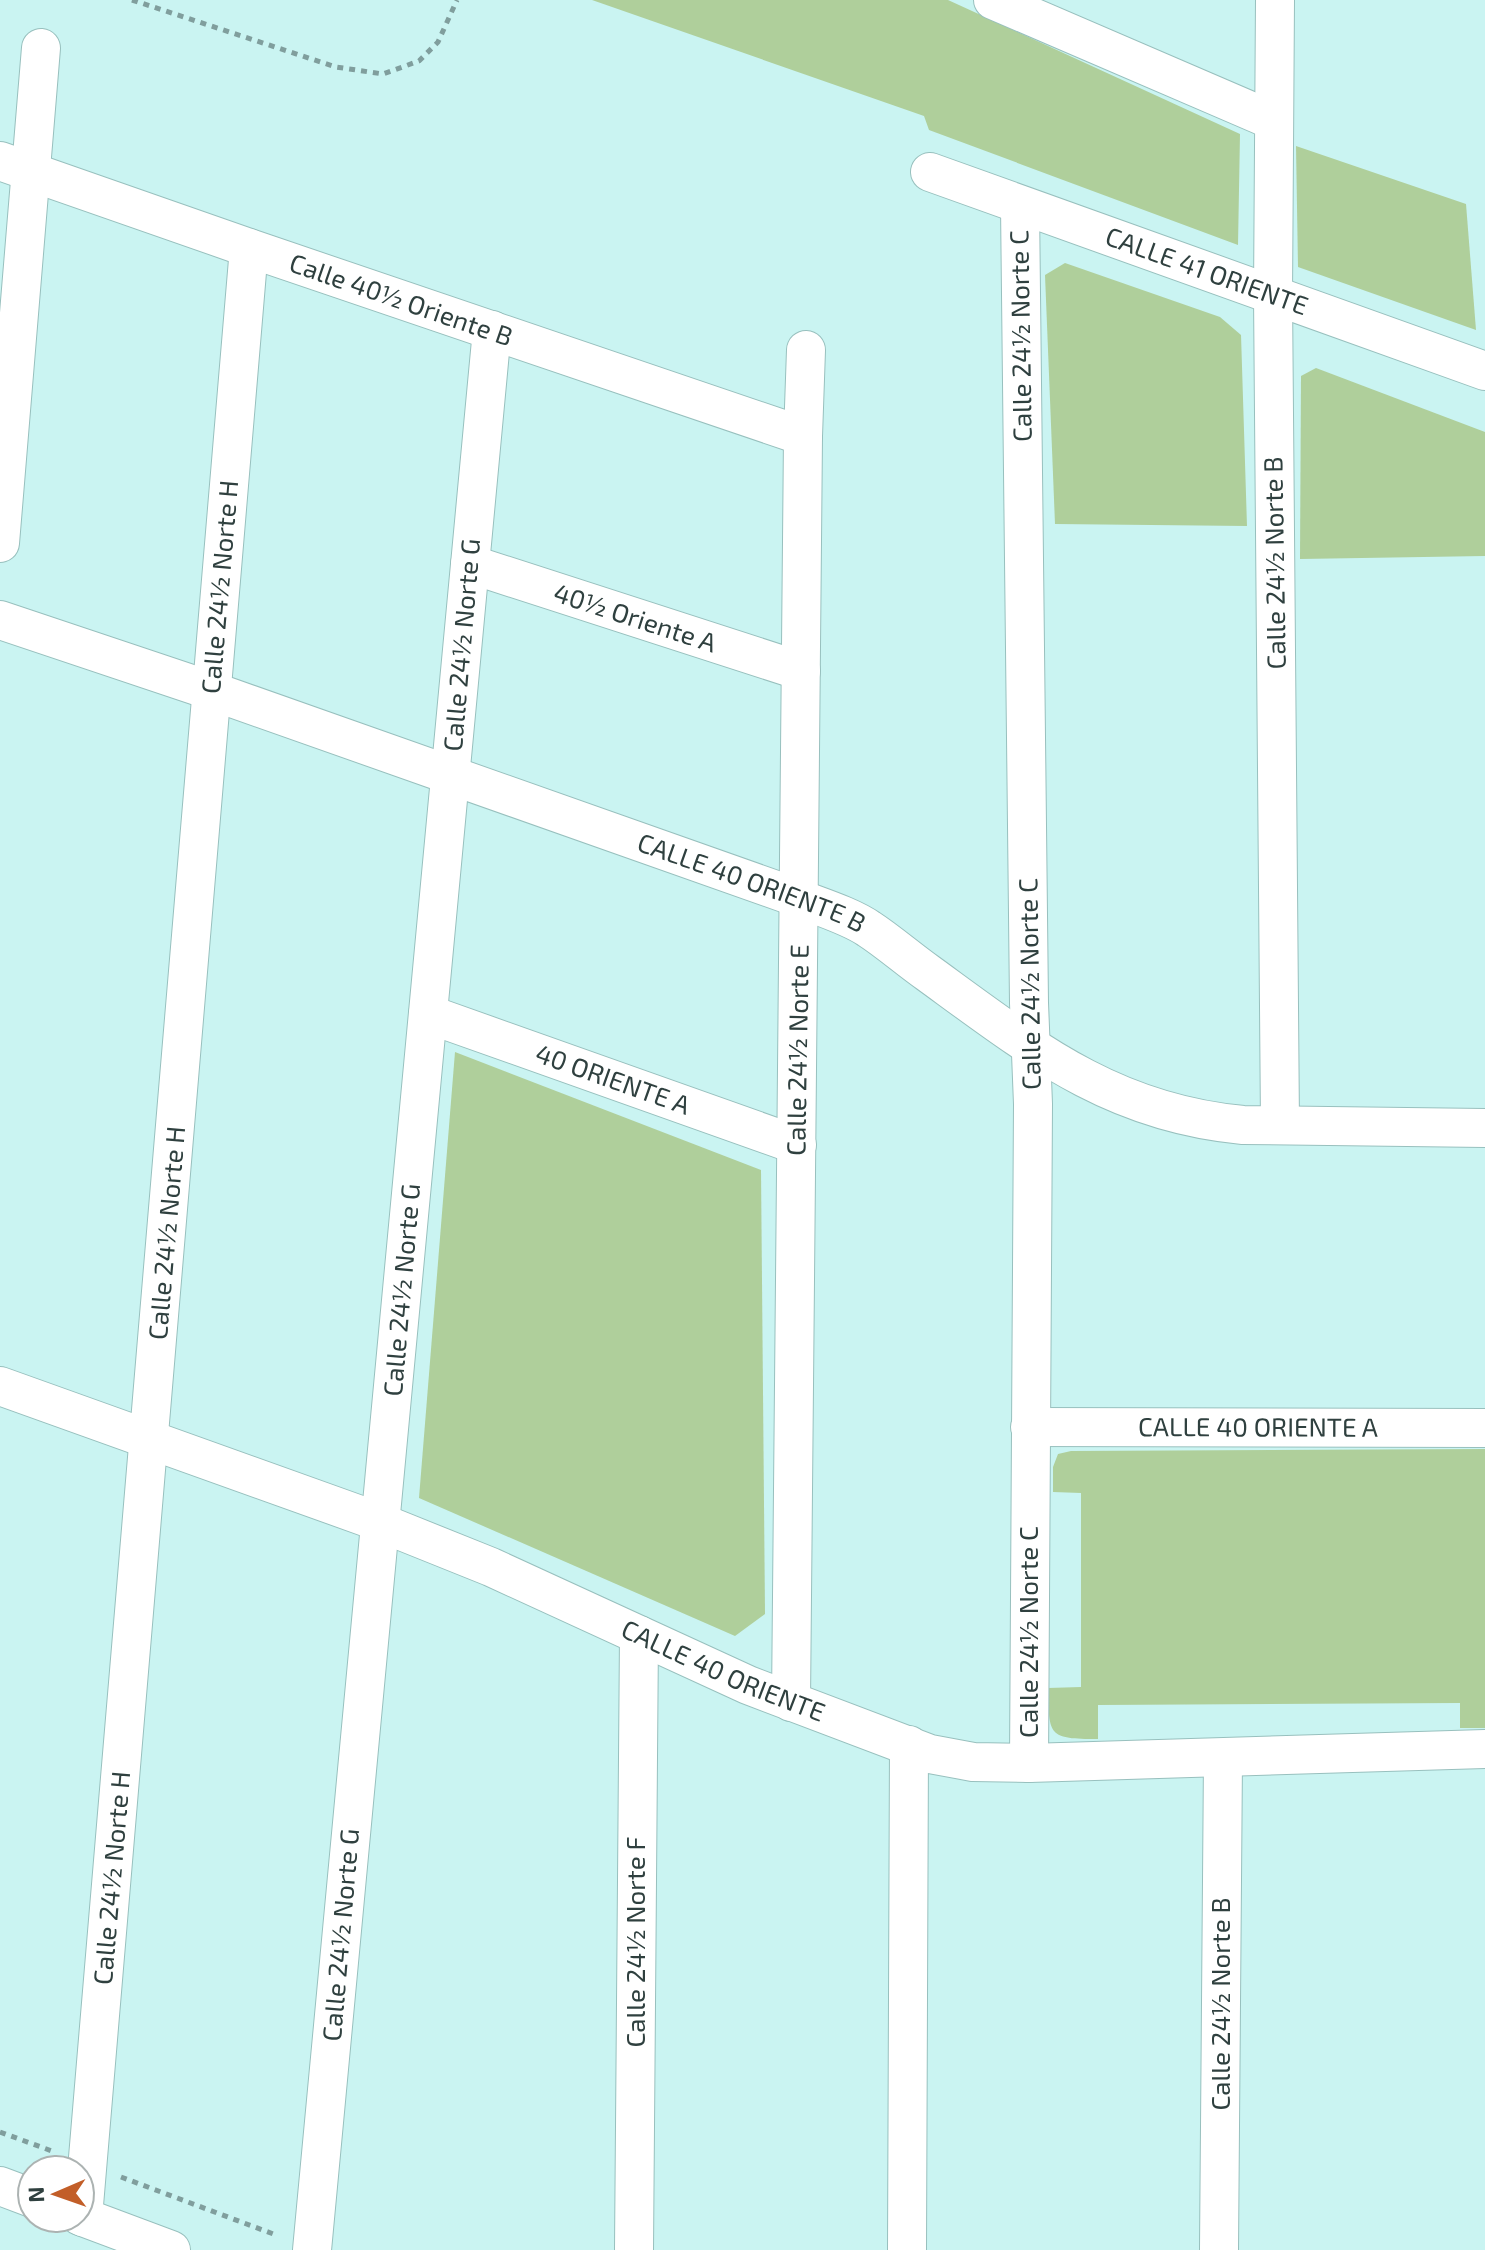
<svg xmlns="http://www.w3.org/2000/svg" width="1485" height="2250" font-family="'Exo 2',sans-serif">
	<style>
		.green { fill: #afcf9b }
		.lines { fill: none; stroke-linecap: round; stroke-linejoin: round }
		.minor-casing { stroke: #98c0be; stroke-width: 40 }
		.path { stroke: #809e9d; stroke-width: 5; stroke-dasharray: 6 6; stroke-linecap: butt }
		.minor { stroke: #fff; stroke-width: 38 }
		.labels { text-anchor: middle; stroke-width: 8; stroke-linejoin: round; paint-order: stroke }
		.street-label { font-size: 26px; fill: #2f403f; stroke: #fff }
	</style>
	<rect width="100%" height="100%" fill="#caf4f2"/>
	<g class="green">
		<path d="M 592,0 L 948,0 L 1240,134 L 1238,245 L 929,130 L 924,116 Z"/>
		<path d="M 1296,146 L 1466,204 L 1476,330 L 1298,267 Z"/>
		<path d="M 1065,263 L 1220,317 L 1241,335 L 1247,526 L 1055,524 L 1045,275 Z"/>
		<path d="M 1316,368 L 1485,432 L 1485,556 L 1300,559 L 1301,376 Z"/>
		<path d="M 455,1052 L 761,1170 L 765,1614 L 735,1636 L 419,1498 Z"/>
		<path d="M 1485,1449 L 1485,1728 L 1460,1728 L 1460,1703 L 1098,1705 L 1098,1739 C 1048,1739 1049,1736 1048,1688 L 1081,1687 L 1081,1493 L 1053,1492 L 1053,1467 L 1058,1454 L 1071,1451 Z"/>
	</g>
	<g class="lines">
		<defs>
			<g id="minor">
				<path d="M 993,0 L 1274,121"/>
				<path d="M 1275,0 L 1273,295 L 1280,1125"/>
				<path d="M 0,161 L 249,248 L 803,436"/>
				<path id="s1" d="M 930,172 L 1485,371"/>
				<path d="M 1020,205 L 1029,1003 L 1033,1104 L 1029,1763"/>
				<path d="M 0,543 L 41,48"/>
				<path d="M 470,564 L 801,671"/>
				<path id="s2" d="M 0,620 L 212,691 L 790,895 C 814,905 849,915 869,929 C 889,942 908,959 928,973 C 1031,1048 1111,1113 1243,1125 L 1485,1128"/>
				<path id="s3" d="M 428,1014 L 797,1145"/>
				<path id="s4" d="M 0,1386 L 374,1520 L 491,1567 L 748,1685 L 930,1754 L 973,1762 L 1029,1763 L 1485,1749"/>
				<path id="s5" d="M 1030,1427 L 1485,1428"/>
				<path d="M 791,1702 L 803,436 L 806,350"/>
				<path d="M 0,2186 L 32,2198"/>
				<path d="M 80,2216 L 171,2250"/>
				<path d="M 83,2217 L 249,248"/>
				<path d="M 312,2250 L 492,330"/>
				<path d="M 634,2250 L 639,1635"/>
				<path d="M 907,2250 L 909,1745"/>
				<path d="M 1219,2250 L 1223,1758"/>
			</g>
		</defs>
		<use href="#minor" class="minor-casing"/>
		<g class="path">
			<path d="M 132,0 L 336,67 L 383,74 L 419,61 L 438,42 L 457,0"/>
			<path d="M 0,2132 L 52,2151"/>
			<path d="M 121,2177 L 276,2235"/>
		</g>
		<use href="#minor" class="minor"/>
	</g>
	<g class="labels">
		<g class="street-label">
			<text dy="9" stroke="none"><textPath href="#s1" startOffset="294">CALLE 41 ORIENTE</textPath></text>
			<text transform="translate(401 300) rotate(19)" y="9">Calle 40½ Oriente B</text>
			<text transform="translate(1021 336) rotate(-91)" y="9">Calle 24½ Norte C</text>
			<text transform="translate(1275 563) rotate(-91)" y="9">Calle 24½ Norte B</text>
			<text transform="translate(220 587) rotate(-85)" y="9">Calle 24½ Norte H</text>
			<text transform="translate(635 618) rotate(18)" y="9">40½ Oriente A</text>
			<text transform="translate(462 645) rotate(-85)" y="9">Calle 24½ Norte G</text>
			<text dy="9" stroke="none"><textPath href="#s2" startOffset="796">CALLE 40 ORIENTE B</textPath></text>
			<text transform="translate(1030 984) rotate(-91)" y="9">Calle 24½ Norte C</text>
			<text transform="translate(798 1050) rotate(-89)" y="9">Calle 24½ Norte E</text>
			<text dy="9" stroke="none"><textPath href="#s3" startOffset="196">40 ORIENTE A</textPath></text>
			<text transform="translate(167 1233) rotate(-85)" y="9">Calle 24½ Norte H</text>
			<text transform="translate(402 1290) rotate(-85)" y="9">Calle 24½ Norte G</text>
			<text dy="9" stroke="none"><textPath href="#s5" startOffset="228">CALLE 40 ORIENTE A</textPath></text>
			<text transform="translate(1029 1632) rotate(-90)" y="9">Calle 24½ Norte C</text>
			<text dy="9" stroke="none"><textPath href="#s4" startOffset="778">CALLE 40 ORIENTE</textPath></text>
			<text transform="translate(112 1878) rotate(-85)" y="9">Calle 24½ Norte H</text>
			<text transform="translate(341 1935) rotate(-85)" y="9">Calle 24½ Norte G</text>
			<text transform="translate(636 1942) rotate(-90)" y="9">Calle 24½ Norte F</text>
			<text transform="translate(1221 2004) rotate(-90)" y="9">Calle 24½ Norte B</text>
		</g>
	</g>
	<g transform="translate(56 2194) rotate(268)"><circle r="38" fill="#ffffff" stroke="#acb3b2" stroke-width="2"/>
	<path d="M0-6L14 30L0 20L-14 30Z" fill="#c25e28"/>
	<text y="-12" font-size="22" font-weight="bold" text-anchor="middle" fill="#2f403f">N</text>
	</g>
</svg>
